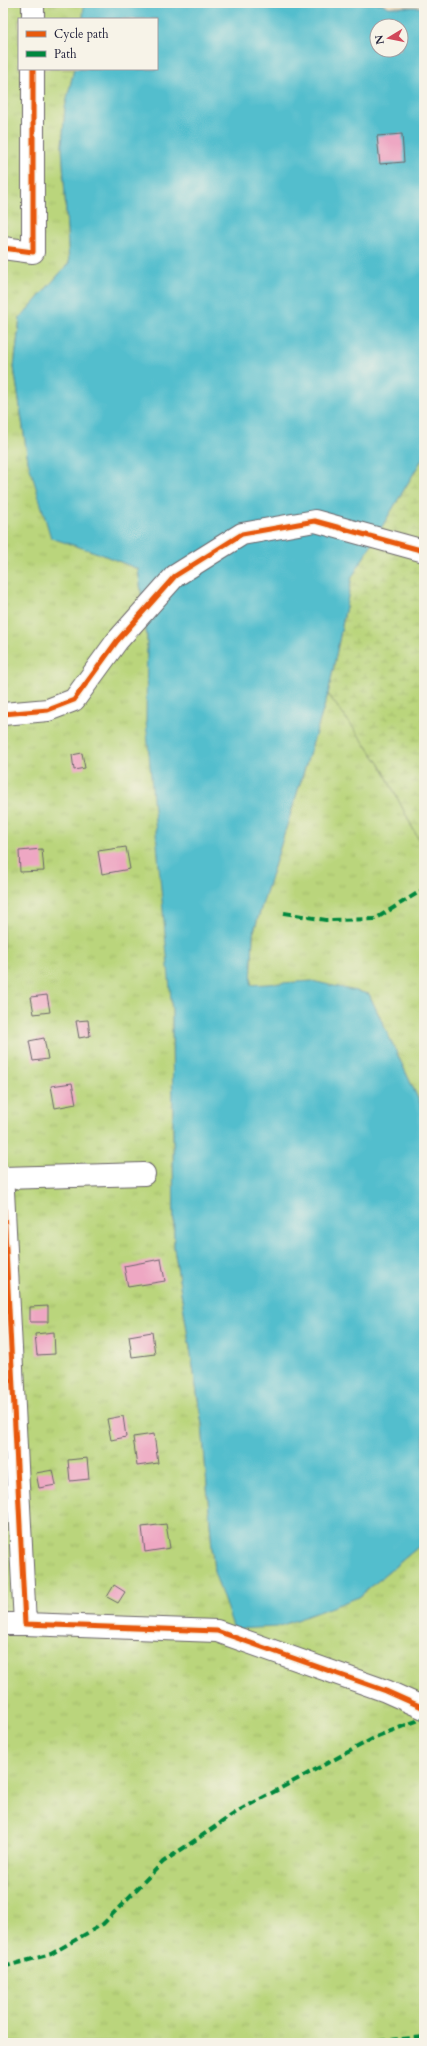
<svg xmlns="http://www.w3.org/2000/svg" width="427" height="2046" font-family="Cardo,serif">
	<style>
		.grass { fill: url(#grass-tufts); stroke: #6e7c5b }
		.wetland { fill: url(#wetland-marsh); stroke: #6e7c5b }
		.water { fill: #53becd; stroke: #3a7084; fill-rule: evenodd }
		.building { fill: #eea7c3 }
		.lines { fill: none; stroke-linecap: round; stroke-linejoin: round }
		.minor-casing { stroke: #6a6469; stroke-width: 24 }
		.minor { stroke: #fff; stroke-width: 22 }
		.quiet { stroke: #00873e; stroke-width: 4; stroke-dasharray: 8 4; stroke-linecap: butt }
		.cycleway-casing { stroke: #f7f3e8; stroke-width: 8 }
		.cycleway { stroke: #e8590c; stroke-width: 5 }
	</style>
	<defs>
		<pattern id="grass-tufts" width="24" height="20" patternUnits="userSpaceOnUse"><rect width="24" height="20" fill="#bad57b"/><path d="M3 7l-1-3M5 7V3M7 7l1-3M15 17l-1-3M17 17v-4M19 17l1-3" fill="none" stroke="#a0b76b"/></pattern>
		<pattern id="wetland-marsh" width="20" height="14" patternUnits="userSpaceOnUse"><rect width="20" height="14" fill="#bad57b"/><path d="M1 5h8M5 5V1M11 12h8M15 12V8" fill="none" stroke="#a0b76b"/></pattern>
	</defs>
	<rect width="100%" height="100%" fill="#f7f3e8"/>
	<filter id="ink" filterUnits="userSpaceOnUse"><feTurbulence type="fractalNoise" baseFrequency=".025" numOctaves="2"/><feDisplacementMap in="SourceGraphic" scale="8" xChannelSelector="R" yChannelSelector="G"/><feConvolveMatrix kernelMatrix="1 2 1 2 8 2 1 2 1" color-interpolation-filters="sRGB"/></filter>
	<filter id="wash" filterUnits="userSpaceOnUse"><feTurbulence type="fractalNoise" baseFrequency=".012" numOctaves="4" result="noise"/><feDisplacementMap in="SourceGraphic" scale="16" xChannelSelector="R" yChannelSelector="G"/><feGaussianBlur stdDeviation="0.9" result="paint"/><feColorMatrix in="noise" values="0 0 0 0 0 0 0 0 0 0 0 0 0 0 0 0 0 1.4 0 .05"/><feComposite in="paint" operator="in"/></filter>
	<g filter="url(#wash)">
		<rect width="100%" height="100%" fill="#f1debe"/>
		<g class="grass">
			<path d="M 3,3 L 84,3 L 83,19 L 19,19 L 19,69 L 74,69 L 65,109 L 62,146 L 69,263 L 20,318 L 14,367 L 28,461 L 98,553 L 138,569 L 147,637 L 172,1011 L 174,1248 L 202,1424 L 214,1572 L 359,1597 L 424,1542 L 424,2043 L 3,2043 Z"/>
			<path d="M 328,694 L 380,764 L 424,850 L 424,1116 L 422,1107 L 369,994 L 251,985 L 253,934 Z"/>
		</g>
		<path class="wetland" d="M 424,456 L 424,850 L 380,764 L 328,694 L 352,577 Z"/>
		<path class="water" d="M 84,3 L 381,3 L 389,7 L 424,7 L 424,456 L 352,577 L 328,694 L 253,934 L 251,985 L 312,981 L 369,994 L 422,1107 L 424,1116 L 424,1542 L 359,1597 L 277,1627 L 234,1629 L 214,1572 L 202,1424 L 174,1248 L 172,1011 L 146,721 L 147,637 L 138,569 L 98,553 L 51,538 L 28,461 L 14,367 L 20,318 L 69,263 L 62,146 L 65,108 L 74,69 L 157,69 L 157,19 L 83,19 ZM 377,26 L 401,26 L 401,50 L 377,50 Z"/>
		<g id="blocks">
			<g class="building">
				<path d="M 402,134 L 404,162 L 380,164 L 377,136 Z"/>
				<path d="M 82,753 L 85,768 L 74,770 L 72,755 Z"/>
				<path d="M 126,847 L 130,869 L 102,874 L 98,851 Z"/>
				<path d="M 42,849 L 44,871 L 20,872 L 19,851 Z"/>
				<path d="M 47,995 L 50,1012 L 34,1014 L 31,997 Z"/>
				<path d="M 88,1020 L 90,1036 L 79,1038 L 76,1021 Z"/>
				<path d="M 44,1038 L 48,1059 L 33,1061 L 29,1041 Z"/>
				<path d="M 72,1083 L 76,1104 L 55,1108 L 51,1086 Z"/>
				<path d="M 161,1259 L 165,1281 L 128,1287 L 124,1266 Z"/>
				<path d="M 48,1306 L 48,1322 L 30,1322 L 30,1307 Z"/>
				<path d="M 54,1332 L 55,1354 L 37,1355 L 35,1334 Z"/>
				<path d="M 152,1332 L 155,1354 L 132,1357 L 129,1336 Z"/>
				<path d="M 123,1416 L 126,1437 L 111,1440 L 107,1419 Z"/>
				<path d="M 154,1434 L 158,1463 L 137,1466 L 133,1437 Z"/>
				<path d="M 87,1458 L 89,1479 L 70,1481 L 68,1460 Z"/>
				<path d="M 53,1470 L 56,1485 L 39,1488 L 36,1473 Z"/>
				<path d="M 166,1524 L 170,1548 L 145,1552 L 142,1527 Z"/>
				<path d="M 114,1585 L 125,1592 L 118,1603 L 107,1597 Z"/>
			</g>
		</g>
	</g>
	<g filter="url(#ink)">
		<use href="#blocks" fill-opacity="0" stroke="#6a6469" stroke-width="1"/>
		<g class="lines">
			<defs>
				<g id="minor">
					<path d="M 33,3 L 33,19"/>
					<path d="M 3,248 L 33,252 L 33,69"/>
					<path d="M 3,714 L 48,710 L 74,700 L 117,641 L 175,576 L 242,534 L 315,521 L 424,551"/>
					<path d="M 3,1178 L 144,1174"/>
					<path d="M 3,1191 L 25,1624 L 217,1631 L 386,1691 L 424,1708"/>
					<path d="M 3,1624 L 25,1624"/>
				</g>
			</defs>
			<use href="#minor" class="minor-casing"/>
			<use href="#minor" class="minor"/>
			<g class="quiet">
				<path d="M 284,913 L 326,920 L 375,919 L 424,889"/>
				<path d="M 3,1967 L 51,1954 L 103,1924 L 163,1862 L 238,1811 L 378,1736 L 424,1718"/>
				<path d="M 354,2043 L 424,2037"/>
			</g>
			<defs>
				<g id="cycleway">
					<path d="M 3,248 L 33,252 L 33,69"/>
					<path d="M 3,714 L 48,710 L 74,700 L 117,641 L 175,576 L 242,534 L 315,521 L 424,551"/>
					<path d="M 3,1191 L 25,1624 L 217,1631 L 386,1691 L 424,1708"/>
				</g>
			</defs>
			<use href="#cycleway" class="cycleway-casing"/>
			<use href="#cycleway" class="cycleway"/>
		</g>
	</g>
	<rect width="427" height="2046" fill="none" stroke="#f7f3e8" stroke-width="16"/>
	<rect x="18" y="18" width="140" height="52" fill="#f7f3e8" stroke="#a29fa3"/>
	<rect x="26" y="31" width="20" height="6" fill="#e8590c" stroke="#a29fa3"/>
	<text x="54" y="38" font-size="12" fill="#22223b">Cycle path</text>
	<rect x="26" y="51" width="20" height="6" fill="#00873e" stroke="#a29fa3"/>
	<text x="54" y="58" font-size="12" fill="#22223b">Path</text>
	<g transform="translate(389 38) rotate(260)"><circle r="19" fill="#f7f3e8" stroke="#a29fa3"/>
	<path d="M0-3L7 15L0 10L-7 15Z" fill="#d1495b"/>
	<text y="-6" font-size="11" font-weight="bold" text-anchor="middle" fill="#22223b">N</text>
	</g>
</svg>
